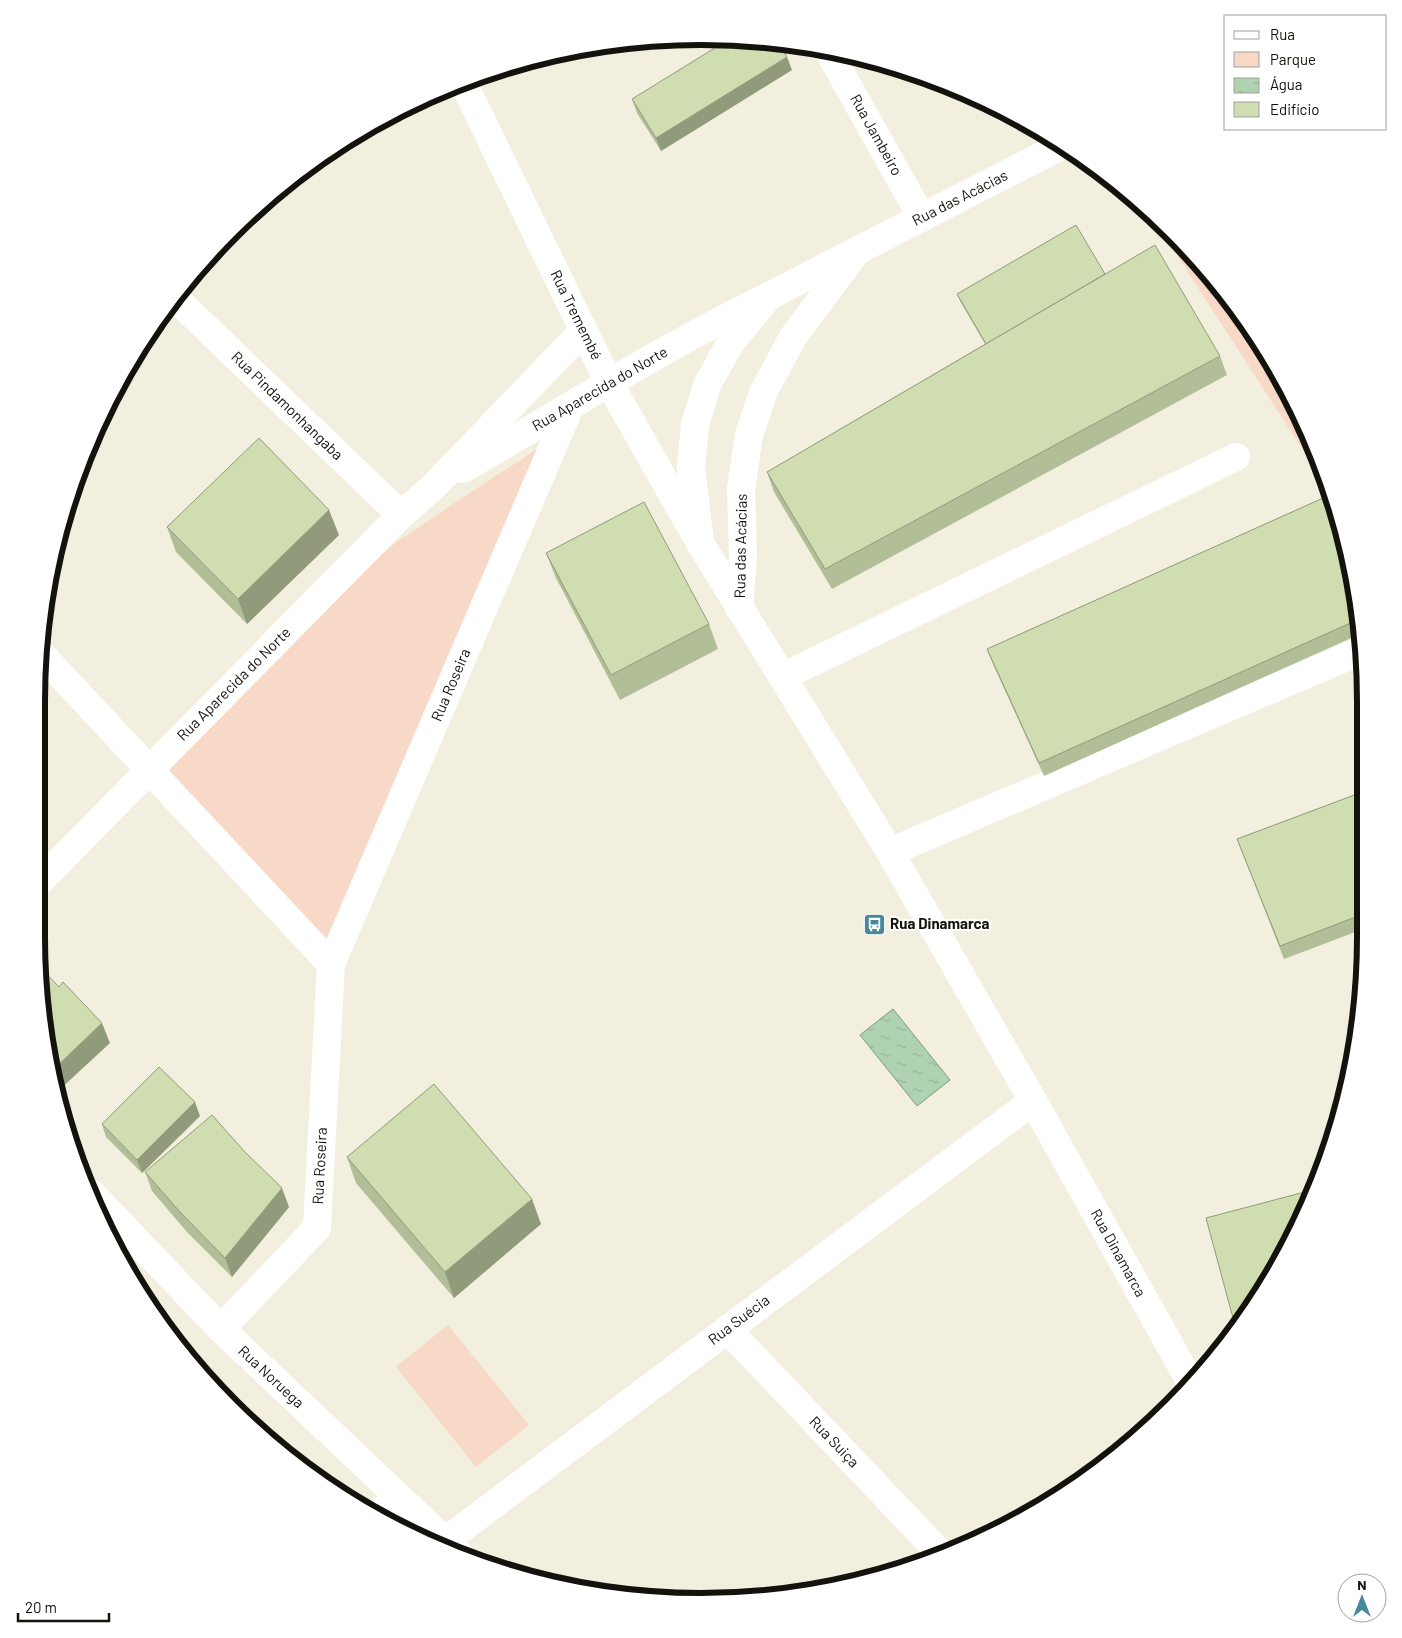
<svg xmlns="http://www.w3.org/2000/svg" width="1402" height="1638" font-family="Barlow,sans-serif">
	<style>
		.green { fill: #f8d8c7 }
		.water { fill: url(#water-ripples); stroke: #80997f }
		.lines { fill: none; stroke-linecap: round; stroke-linejoin: round }
		.minor { stroke: #fff; stroke-width: 28 }
		.major { stroke: #fff; stroke-width: 28 }
		.wall { fill: #b2be97 }
		.shaded-wall { fill: #919b7b }
		.building { fill: #cfddb0; stroke: #919b7b }
		.labels { text-anchor: middle; stroke-width: 4; stroke-linejoin: round; paint-order: stroke }
		.street-label { font-size: 15px; fill: #13120c; stroke: #fff }
		.poi-label { font-size: 15px; font-weight: bold; fill: #13120c; stroke: #fff; text-anchor: start }
		.rim { fill: none; stroke: #13120c; stroke-width: 6 }
	</style>
	<defs>
		<pattern id="water-ripples" width="26" height="14" patternUnits="userSpaceOnUse" patternTransform="scale(1.25)"><rect width="26" height="14" fill="#afd3b0"/><path d="M2 4q2-2 4 0t4 0M15 11q2-2 4 0t4 0" fill="none" stroke="#96b496"/></pattern>
	</defs>
	<rect width="100%" height="100%" fill="#f2efde"/>
	<g class="green">
		<path d="M 1153,218 L 1201,262 L 1277,368 L 1330,487 L 1332,495 Z"/>
		<path d="M 539,448 L 328,942 L 167,769 L 383,553 L 402,538 L 421,526 L 456,502 Z"/>
		<path d="M 448,1325 L 529,1425 L 476,1467 L 396,1367 Z"/>
	</g>
	<path class="water" d="M 893,1009 L 950,1080 L 917,1106 L 860,1035 Z"/>
	<g class="lines">
		<g class="minor">
			<path d="M 829,52 L 922,218"/>
			<path d="M 463,82 L 609,383 L 700,543"/>
			<path d="M 174,297 L 401,515"/>
			<path d="M 463,469 C 565,410 664,347 769,296"/>
			<path d="M 41,654 L 331,964 L 317,1228 L 221,1329"/>
			<path d="M 782,677 L 1236,457"/>
			<path d="M 890,852 L 1363,650"/>
			<path d="M 37,884 L 401,515 L 434,486 L 584,330"/>
			<path d="M 331,964 L 570,407"/>
			<path d="M 91,1193 L 221,1329 L 459,1554"/>
			<path d="M 727,1329 L 941,1554"/>
			<path d="M 378,1514 L 399,1498"/>
			<path d="M 445,1541 L 1033,1101"/>
		</g>
		<g class="major">
			<path d="M 1061,146 L 769,296 L 731,342 L 707,385 L 695,425 L 691,467 L 700,543 L 890,852 L 1033,1101 L 1191,1383"/>
			<path d="M 739,608 L 743,557 L 741,489 L 749,435 L 763,393 L 793,337 L 854,255"/>
		</g>
	</g>
	<g class="wall">
		<path d="M 792,70 L 661,151 L 637,113 L 632,99 Z"/>
		<path d="M 1105,274 L 1220,356 L 1227,375 L 832,589 L 774,492 L 767,472 L 985,344 L 960,301 L 957,294 Z"/>
		<path d="M 1332,494 L 1360,634 L 1044,776 L 992,662 L 987,649 Z"/>
		<path d="M 167,527 L 339,535 L 247,624 L 176,552 Z"/>
		<path d="M 546,553 L 709,624 L 718,649 L 620,700 L 556,578 Z"/>
		<path d="M 1365,791 L 1366,928 L 1284,959 L 1237,839 Z"/>
		<path d="M 200,1116 L 142,1173 L 106,1137 L 102,1124 Z"/>
		<path d="M 347,1157 L 541,1224 L 454,1298 L 356,1183 Z"/>
		<path d="M 145,1172 L 289,1207 L 232,1277 L 187,1232 L 152,1191 Z"/>
		<path d="M 1254,1306 L 1237,1327 L 1233,1318 Z"/>
	</g>
	<g class="shaded-wall">
		<path d="M 787,57 L 792,70 L 661,151 L 656,138 Z"/>
		<path d="M 329,510 L 339,535 L 247,624 L 238,599 Z"/>
		<path d="M 102,1023 L 110,1043 L 57,1092 L 54,1069 Z"/>
		<path d="M 195,1102 L 200,1116 L 142,1173 L 137,1160 Z"/>
		<path d="M 282,1188 L 289,1207 L 232,1277 L 225,1258 Z"/>
		<path d="M 532,1199 L 541,1224 L 454,1298 L 445,1272 Z"/>
	</g>
	<g class="building">
		<path d="M 731,38 L 744,38 L 779,43 L 787,57 L 656,138 L 632,99 Z"/>
		<path d="M 1076,225 L 1105,274 L 986,344 L 957,294 Z"/>
		<path d="M 1155,245 L 1220,356 L 825,569 L 767,472 Z"/>
		<path d="M 259,438 L 329,510 L 238,599 L 167,527 Z"/>
		<path d="M 1332,494 L 1357,620 L 1039,763 L 987,649 Z"/>
		<path d="M 644,502 L 709,624 L 611,675 L 546,553 Z"/>
		<path d="M 1365,791 L 1366,913 L 1280,946 L 1237,839 Z"/>
		<path d="M 40,967 L 59,987 L 63,982 L 102,1023 L 54,1069 Z"/>
		<path d="M 159,1067 L 195,1102 L 137,1160 L 102,1124 Z"/>
		<path d="M 434,1084 L 532,1199 L 445,1272 L 347,1157 Z"/>
		<path d="M 212,1115 L 244,1151 L 282,1188 L 225,1258 L 180,1212 L 145,1172 Z"/>
		<path d="M 1316,1189 L 1254,1306 L 1247,1314 L 1233,1318 L 1206,1218 Z"/>
	</g>
	<defs>
		<symbol id="bus-square" viewBox="-11 -11 22 22"><rect x="-9" y="-9" width="18" height="18" rx="4" fill="#47889a" stroke="#fff"/><path d="M-5-6H5V4H4V6H2V4H-2V6H-4V4H-5ZM-3.5-4V0h7V-4ZM-3.5 1.2v1.5H-2V1.2ZM2 1.2v1.5H3.5V1.2Z" fill="#fff"/></symbol>
	</defs>
	<g fill-rule="evenodd">
		<use href="#bus-square" x="862" y="912" width="25" height="25"/>
	</g>
	<g class="labels">
		<g class="street-label">
			<text transform="translate(876 135) rotate(61)" y="5">Rua Jambeiro</text>
			<text transform="translate(960 198) rotate(-27)" y="5">Rua das Acácias</text>
			<text transform="translate(576 315) rotate(64)" y="5">Rua Tremembé</text>
			<text transform="translate(600 389) rotate(-30)" y="5">Rua Aparecida do Norte</text>
			<text transform="translate(287 406) rotate(44)" y="5">Rua Pindamonhangaba</text>
			<text transform="translate(741 546) rotate(-89)" y="5">Rua das Acácias</text>
			<text transform="translate(234 684) rotate(-45)" y="5">Rua Aparecida do Norte</text>
			<text transform="translate(451 685) rotate(-67)" y="5">Rua Roseira</text>
			<text transform="translate(320 1166) rotate(-87)" y="5">Rua Roseira</text>
			<text transform="translate(1118 1253) rotate(61)" y="5">Rua Dinamarca</text>
			<text transform="translate(739 1320) rotate(-37)" y="5">Rua Suécia</text>
			<text transform="translate(271 1377) rotate(43)" y="5">Rua Noruega</text>
			<text transform="translate(834 1442) rotate(46)" y="5">Rua Suiça</text>
		</g>
		<g class="poi-label">
			<text x="890" y="929">Rua Dinamarca</text>
		</g>
	</g>
	<path d="M0 0H1402V1638H0ZM701 45H701A656 656 0 0 1 1357 701V937A656 656 0 0 1 701 1593H701A656 656 0 0 1 45 937V701A656 656 0 0 1 701 45Z" fill="#fff" fill-rule="evenodd"/>
	<path class="rim" d="M701 45H701A656 656 0 0 1 1357 701V937A656 656 0 0 1 701 1593H701A656 656 0 0 1 45 937V701A656 656 0 0 1 701 45Z"/>
	<rect x="1224" y="15" width="162" height="115" fill="#ffffff" stroke="#a1a09e"/>
	<rect x="1234" y="31" width="25" height="8" fill="#ffffff" stroke="#a1a09e"/>
	<text x="1270" y="40" font-size="15" fill="#13120c">Rua</text>
	<rect x="1234" y="52" width="25" height="15" fill="#f8d8c7" stroke="#a1a09e"/>
	<text x="1270" y="65" font-size="15" fill="#13120c">Parque</text>
	<rect x="1234" y="78" width="25" height="15" fill="url(#water-ripples)" stroke="#a1a09e"/>
	<text x="1270" y="90" font-size="15" fill="#13120c">Água</text>
	<rect x="1234" y="102" width="25" height="15" fill="#cfddb0" stroke="#a1a09e"/>
	<text x="1270" y="115" font-size="15" fill="#13120c">Edifício</text>
	<g transform="translate(1362 1598)"><circle r="24" fill="#ffffff" stroke="#a1a09e"/>
	<path d="M0-4L9 19L0 12L-9 19Z" fill="#47889a"/>
	<text y="-8" font-size="14" font-weight="bold" text-anchor="middle" fill="#13120c">N</text>
	</g>
	<path d="M18 1613v8h91v-8" fill="none" stroke="#13120c" stroke-width="2.5"/>
	<text x="25" y="1613" font-size="15" fill="#13120c" stroke="#ffffff" stroke-width="4" paint-order="stroke">20 m</text>
</svg>
